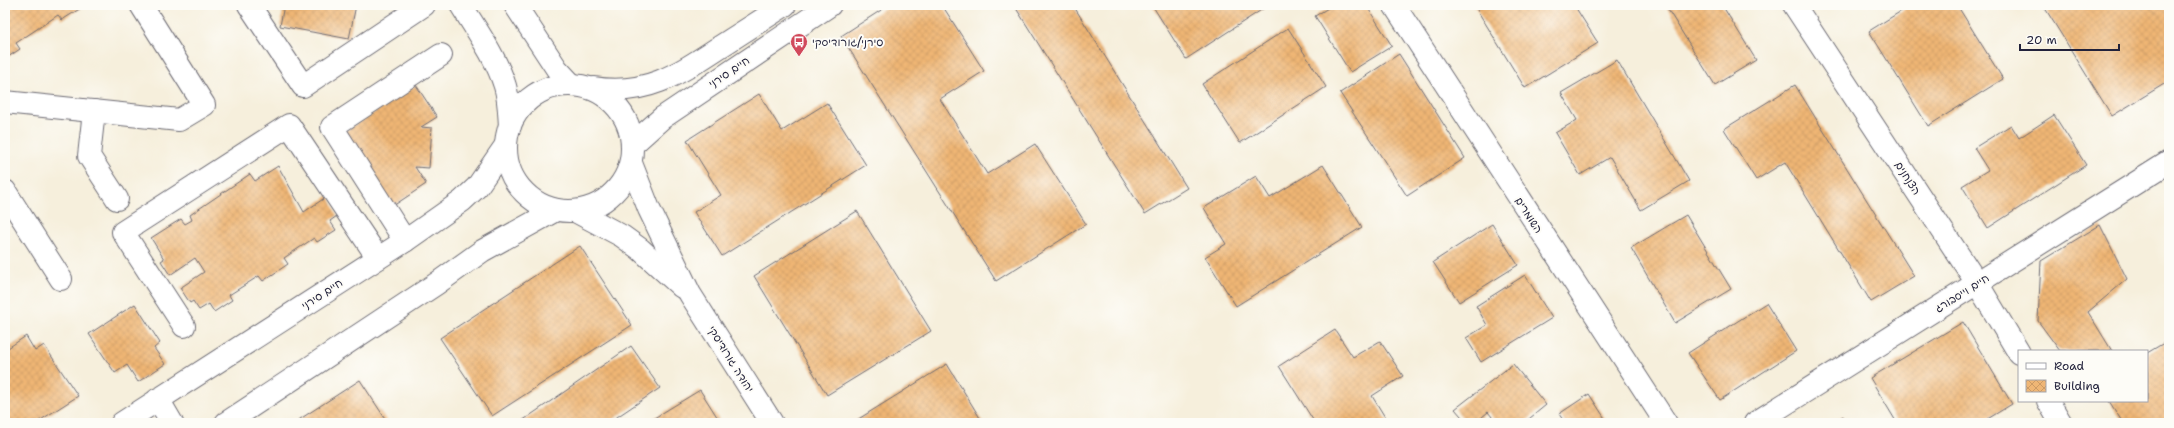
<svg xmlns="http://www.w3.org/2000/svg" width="2174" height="428" font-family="'Shantell Sans','Playpen Sans Hebrew',sans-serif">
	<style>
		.building { fill: url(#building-cross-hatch) }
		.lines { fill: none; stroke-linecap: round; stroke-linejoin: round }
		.minor-casing { stroke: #6c6a73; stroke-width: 24 }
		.minor { stroke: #fff; stroke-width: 22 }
		.labels { text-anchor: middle; stroke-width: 4; stroke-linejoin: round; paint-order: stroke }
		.poi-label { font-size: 11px; fill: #22223b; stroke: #fdfcf7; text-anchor: start }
		.street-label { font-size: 11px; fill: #22223b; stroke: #fdfcf7 }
	</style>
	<defs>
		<pattern id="building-cross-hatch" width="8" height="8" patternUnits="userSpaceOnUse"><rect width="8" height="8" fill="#efb675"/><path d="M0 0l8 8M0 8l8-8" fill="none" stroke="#cd9c66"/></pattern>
	</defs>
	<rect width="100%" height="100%" fill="#fdfcf7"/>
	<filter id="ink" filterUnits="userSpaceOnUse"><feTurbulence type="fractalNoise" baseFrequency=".025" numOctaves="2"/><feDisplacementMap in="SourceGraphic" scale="8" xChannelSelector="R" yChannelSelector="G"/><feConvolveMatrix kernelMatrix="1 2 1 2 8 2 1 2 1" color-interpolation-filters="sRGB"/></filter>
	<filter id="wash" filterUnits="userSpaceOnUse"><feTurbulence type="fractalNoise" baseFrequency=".012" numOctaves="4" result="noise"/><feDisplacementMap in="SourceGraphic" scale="16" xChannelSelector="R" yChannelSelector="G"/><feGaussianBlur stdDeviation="0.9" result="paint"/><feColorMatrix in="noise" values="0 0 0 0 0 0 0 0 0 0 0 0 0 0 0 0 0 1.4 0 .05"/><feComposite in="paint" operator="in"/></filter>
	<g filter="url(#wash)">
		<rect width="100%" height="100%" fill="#f6efdc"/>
		<g id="blocks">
			<g class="building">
				<path d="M 5,5 L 79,5 L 81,8 L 62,20 L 58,15 L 16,43 L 20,49 L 5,59 Z"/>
				<path d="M 284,5 L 356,5 L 349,39 L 280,26 Z"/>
				<path d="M 889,5 L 942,5 L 984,71 L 940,99 L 987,174 L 1035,144 L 1086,224 L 996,281 L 841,36 Z"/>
				<path d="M 1014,5 L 1073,5 L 1187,188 L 1145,214 Z"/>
				<path d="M 1152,5 L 1269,5 L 1186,59 Z"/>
				<path d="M 1333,5 L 1366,5 L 1392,46 L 1350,72 L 1315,16 Z"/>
				<path d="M 1474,5 L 1574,5 L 1598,43 L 1525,88 Z"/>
				<path d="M 1665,5 L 1722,5 L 1756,60 L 1715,85 Z"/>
				<path d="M 1911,5 L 1957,5 L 2003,79 L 1928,126 L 1869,31 Z"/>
				<path d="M 2043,5 L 2169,5 L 2169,81 L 2112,116 Z"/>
				<path d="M 1288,28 L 1326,87 L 1240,143 L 1202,84 Z"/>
				<path d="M 1399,54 L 1465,158 L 1407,196 L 1340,93 Z"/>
				<path d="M 1617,60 L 1689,181 L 1641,210 L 1610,157 L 1580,175 L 1555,133 L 1577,120 L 1561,93 Z"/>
				<path d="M 416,85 L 437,117 L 421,127 L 432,128 L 429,168 L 415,167 L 426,184 L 393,206 L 344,132 Z"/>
				<path d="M 1795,85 L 1914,276 L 1871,302 L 1785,162 L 1756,180 L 1724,129 Z"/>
				<path d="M 759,94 L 782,131 L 827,103 L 866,165 L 722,256 L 694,212 L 721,195 L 687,140 Z"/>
				<path d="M 2054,115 L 2086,165 L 1988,228 L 1962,186 L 1988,170 L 1974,148 L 2011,125 L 2019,138 Z"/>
				<path d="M 1323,165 L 1362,227 L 1236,306 L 1205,257 L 1226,244 L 1204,208 L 1256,176 L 1270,198 Z"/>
				<path d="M 278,166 L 304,212 L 329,195 L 337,216 L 330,221 L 336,230 L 317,242 L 314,238 L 284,258 L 288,264 L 263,281 L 259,276 L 229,295 L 232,300 L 214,312 L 209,304 L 199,310 L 193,301 L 190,303 L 180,288 L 204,272 L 195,258 L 170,275 L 161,261 L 164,259 L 151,238 L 181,219 L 185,224 L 192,220 L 190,215 L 250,174 L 255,181 Z"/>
				<path d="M 857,211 L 931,331 L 827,395 L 754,276 Z"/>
				<path d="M 1686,215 L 1731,289 L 1675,323 L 1631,248 Z"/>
				<path d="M 1492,224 L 1518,265 L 1459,302 L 1433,262 Z"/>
				<path d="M 2100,225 L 2127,279 L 2088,312 L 2112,351 L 2060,351 L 2038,321 L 2041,261 Z"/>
				<path d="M 580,246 L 632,325 L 492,416 L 440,338 Z"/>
				<path d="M 1525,275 L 1552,318 L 1481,362 L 1466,338 L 1487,325 L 1476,306 Z"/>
				<path d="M 1766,303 L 1796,351 L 1720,400 L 1688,353 Z"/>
				<path d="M 135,304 L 160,343 L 154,348 L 165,364 L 138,382 L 127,365 L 115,373 L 89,334 Z"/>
				<path d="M 1963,322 L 2012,404 L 1981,423 L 1897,423 L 1870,378 Z"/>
				<path d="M 1335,330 L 1353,357 L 1380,341 L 1403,376 L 1372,396 L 1388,422 L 1386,423 L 1315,423 L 1279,366 Z"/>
				<path d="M 26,336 L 35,351 L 44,345 L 78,396 L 36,423 L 5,423 L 5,350 Z"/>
				<path d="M 2169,340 L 2169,423 L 2123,423 L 2109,401 L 2147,401 L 2147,353 Z"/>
				<path d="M 631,346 L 660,388 L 608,423 L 519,423 Z"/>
				<path d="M 947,364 L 983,423 L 852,423 Z"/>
				<path d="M 1513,364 L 1546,405 L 1524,423 L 1497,423 L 1488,412 L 1475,423 L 1467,423 L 1455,409 Z"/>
				<path d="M 360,380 L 388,423 L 294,423 L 297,421 Z"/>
				<path d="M 700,390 L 721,423 L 646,423 Z"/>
				<path d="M 1589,394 L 1608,423 L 1565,423 L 1559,414 Z"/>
				<path d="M 1843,416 L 1847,423 L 1832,423 Z"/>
			</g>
		</g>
	</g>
	<g filter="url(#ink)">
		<use href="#blocks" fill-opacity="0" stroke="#6c6a73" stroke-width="1"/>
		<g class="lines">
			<defs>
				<g id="minor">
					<path d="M 249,5 L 303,86 L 424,5"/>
					<path d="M 461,5 C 477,31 496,57 505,86 C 509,99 509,113 510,126"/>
					<path d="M 515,5 L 557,69 L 572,85"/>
					<path d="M 1394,5 L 1666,423"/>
					<path d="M 1794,5 L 1977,283 L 2019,353"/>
					<circle cx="569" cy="148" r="63"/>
					<path d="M 594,88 C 645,96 677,75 718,48 C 740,34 763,19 785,5"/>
					<path d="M 5,102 L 179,120 L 204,105 L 141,5"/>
					<path d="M 94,111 L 89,156 L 117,199"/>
					<path d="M 633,144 L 662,118 L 830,5"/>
					<path d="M 631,163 L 649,209 L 690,294 L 772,423"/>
					<path d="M 5,191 L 61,279"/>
					<path d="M 575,211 L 622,236 L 640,249 L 682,287"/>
					<path d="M 405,241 L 332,127 L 441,55"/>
					<path d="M 184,326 L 123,232 L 289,125 L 378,258"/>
					<path d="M 158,399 L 172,423"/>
					<path d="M 2048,401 L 2061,423"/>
					<path d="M 122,423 L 405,241 L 462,201 L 477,187 L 506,145"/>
					<path d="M 226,423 L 436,284 L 482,251 L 556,210"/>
					<path d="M 1755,423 L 2169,162"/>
				</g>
			</defs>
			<use href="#minor" class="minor-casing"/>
			<use href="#minor" class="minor"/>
		</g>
	</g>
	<defs>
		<symbol id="bus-pin" viewBox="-11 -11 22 30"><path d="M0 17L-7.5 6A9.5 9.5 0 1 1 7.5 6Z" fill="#d1495b" stroke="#fdfcf7"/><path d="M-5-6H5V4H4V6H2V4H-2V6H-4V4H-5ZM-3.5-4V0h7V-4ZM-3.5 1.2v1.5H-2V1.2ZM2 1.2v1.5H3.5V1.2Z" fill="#fff"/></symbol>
	</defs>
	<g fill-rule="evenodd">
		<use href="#bus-pin" x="789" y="32" width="20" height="27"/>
	</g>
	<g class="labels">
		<g class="poi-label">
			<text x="812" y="46">סירני/גורודיסקי</text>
		</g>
		<g class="street-label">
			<text transform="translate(729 72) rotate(-34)" y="4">חיים סירני</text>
			<text transform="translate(1908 178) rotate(57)" y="4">הצנחנים</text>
			<text transform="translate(1529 215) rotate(57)" y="4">השומרים</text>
			<text transform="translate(1962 293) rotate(-32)" y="4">חיים וייסבורג</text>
			<text transform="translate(322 294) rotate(-33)" y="4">חיים סירני</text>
			<text transform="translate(731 359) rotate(58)" y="4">יהודה גורודיסקי</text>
		</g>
	</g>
	<rect width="2174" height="428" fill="none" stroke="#fdfcf7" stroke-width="20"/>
	<rect x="2018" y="350" width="130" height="52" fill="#fdfcf7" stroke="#a5a5ac"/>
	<rect x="2026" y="363" width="20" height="6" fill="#ffffff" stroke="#a5a5ac"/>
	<text x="2054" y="370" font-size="12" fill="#22223b">Road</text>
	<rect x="2026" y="380" width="20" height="12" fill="url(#building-cross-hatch)" stroke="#a5a5ac"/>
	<text x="2054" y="390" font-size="12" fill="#22223b">Building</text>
	<path d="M2020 44v6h99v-6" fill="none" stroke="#22223b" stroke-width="2"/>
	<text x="2026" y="44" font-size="12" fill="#22223b" stroke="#fdfcf7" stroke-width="3" paint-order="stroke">20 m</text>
</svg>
